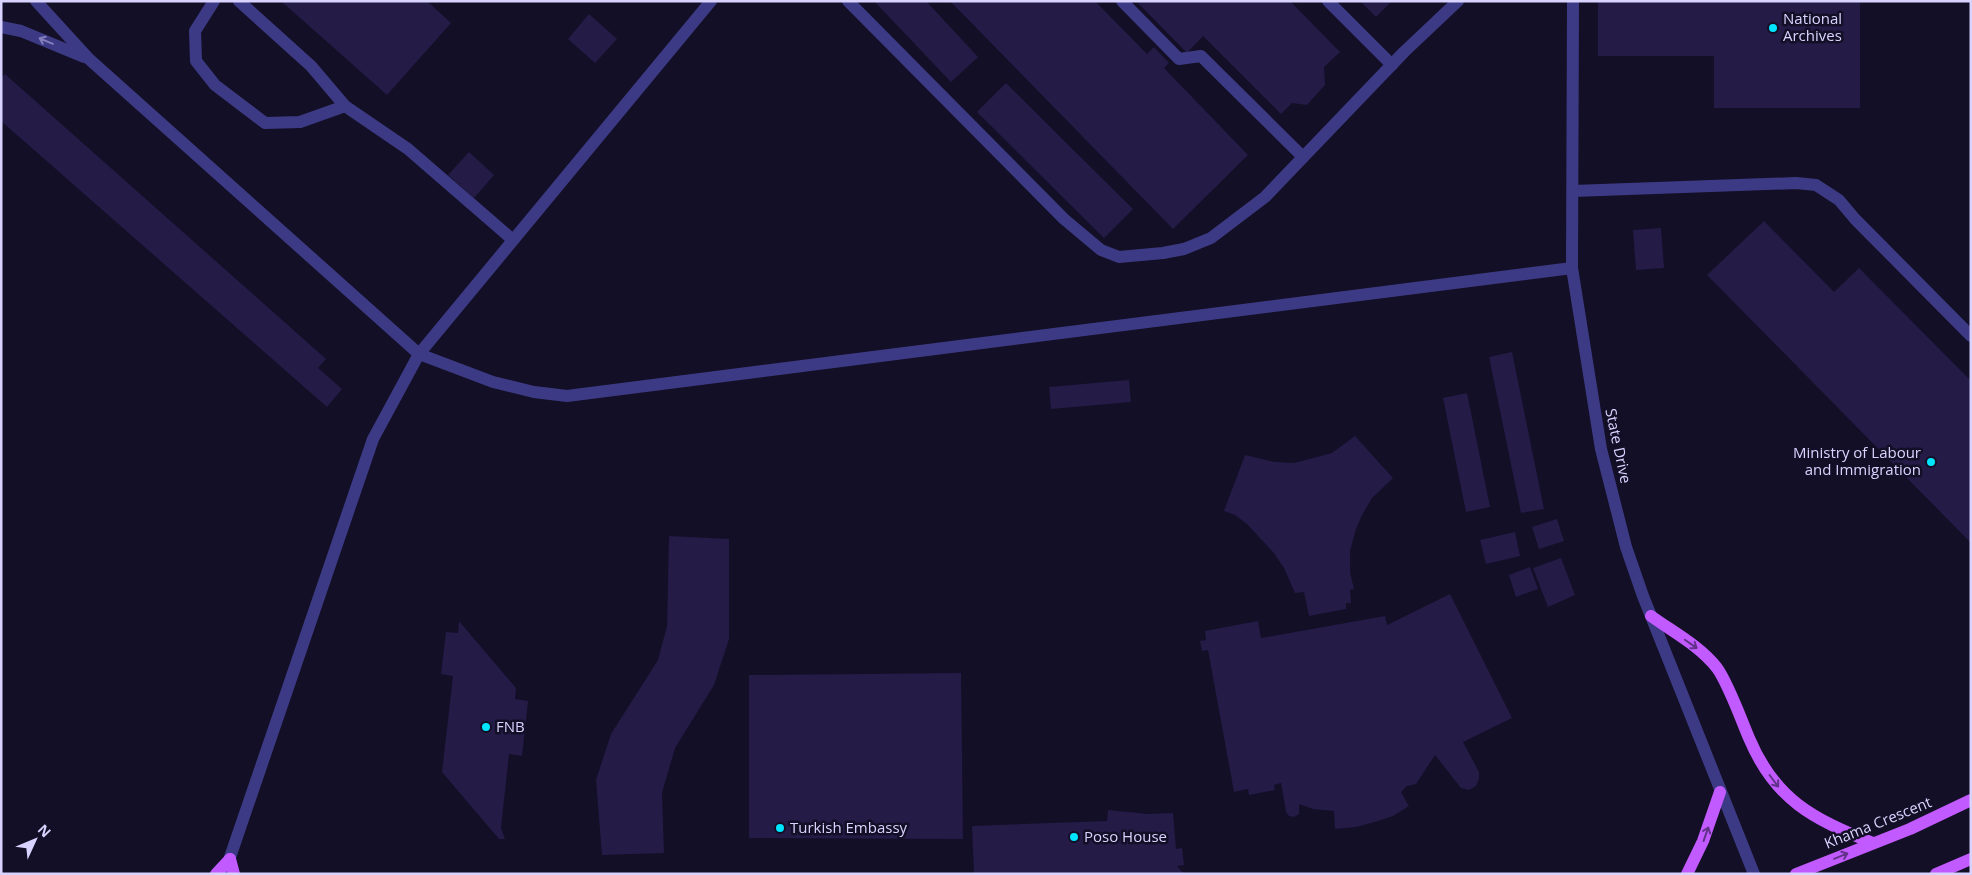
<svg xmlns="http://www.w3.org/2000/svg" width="1972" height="875" font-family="'Open Sans',sans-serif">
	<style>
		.building { fill: #241b47 }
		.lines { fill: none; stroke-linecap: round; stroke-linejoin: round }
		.service { stroke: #3d3a85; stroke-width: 12 }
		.minor { stroke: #3d3a85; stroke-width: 12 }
		.primary { stroke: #c25bff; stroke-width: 12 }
		.oneway { stroke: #837fbc }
		.oneway2 { stroke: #623188 }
		.poi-dot { fill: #00e5ff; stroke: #130f26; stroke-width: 2 }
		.labels { text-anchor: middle; stroke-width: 5; stroke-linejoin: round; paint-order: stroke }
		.poi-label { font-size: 15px; fill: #d9d4ff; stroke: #130f26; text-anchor: start }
		.street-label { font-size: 15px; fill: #d9d4ff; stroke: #130f26 }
	</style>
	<rect width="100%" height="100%" fill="#130f26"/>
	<g class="building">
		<path d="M 281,1 L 427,1 L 451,23 L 387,95 Z"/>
		<path d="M 874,1 L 926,1 L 978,57 L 951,82 Z"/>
		<path d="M 950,1 L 1095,1 L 1147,54 L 1154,47 L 1169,63 L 1164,68 L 1248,155 L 1173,229 Z"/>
		<path d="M 1136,1 L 1290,1 L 1340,52 L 1324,67 L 1325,85 L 1307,105 L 1292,103 L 1281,114 L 1203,36 L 1187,53 Z"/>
		<path d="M 1360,1 L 1392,1 L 1376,17 Z"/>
		<path d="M 1598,1 L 1860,1 L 1860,108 L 1714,108 L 1714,56 L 1598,56 Z"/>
		<path d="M 589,14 L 617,39 L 595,63 L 568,39 Z"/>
		<path d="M 5,74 L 326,359 L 318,368 L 342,389 L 327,407 L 1,121 L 1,78 Z"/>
		<path d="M 1006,83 L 1133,209 L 1104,238 L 977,112 Z"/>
		<path d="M 469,152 L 494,175 L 474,198 L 448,175 Z"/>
		<path d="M 1764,221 L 1834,292 L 1859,268 L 1971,381 L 1971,543 L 1707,275 Z"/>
		<path d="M 1661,228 L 1664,268 L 1636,270 L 1633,230 Z"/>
		<path d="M 1512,352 L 1544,509 L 1521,513 L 1489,357 Z"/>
		<path d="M 1129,380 L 1131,402 L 1051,409 L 1049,387 Z"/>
		<path d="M 1467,393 L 1490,507 L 1466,512 L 1443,398 Z"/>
		<path d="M 1355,436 L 1393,478 L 1372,498 L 1362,515 L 1356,529 L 1350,551 L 1350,572 L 1354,589 L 1350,590 L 1351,603 L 1346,603 L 1346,609 L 1309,616 L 1304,592 L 1295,593 L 1284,568 L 1273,552 L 1247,524 L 1235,515 L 1224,511 L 1245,455 L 1274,462 L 1294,463 L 1332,453 Z"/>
		<path d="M 1557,519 L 1564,541 L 1539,549 L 1532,527 Z"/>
		<path d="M 1515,532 L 1520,556 L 1486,564 L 1480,540 Z"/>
		<path d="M 669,536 L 729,539 L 729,639 L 714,685 L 675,748 L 662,793 L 664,853 L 602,855 L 596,780 L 611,734 L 658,660 L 667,626 Z"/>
		<path d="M 1561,558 L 1575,595 L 1548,607 L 1533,568 Z"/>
		<path d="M 1530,567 L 1538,589 L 1516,597 L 1509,575 Z"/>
		<path d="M 1450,594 L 1512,718 L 1463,742 L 1479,772 L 1479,779 L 1476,786 L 1469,790 L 1461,788 L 1435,755 L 1416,784 L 1407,786 L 1401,792 L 1409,806 L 1393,816 L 1378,821 L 1356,827 L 1335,829 L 1334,811 L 1313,809 L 1299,804 L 1299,814 L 1294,817 L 1289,816 L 1286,812 L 1281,783 L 1274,785 L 1275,790 L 1249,795 L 1248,789 L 1234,792 L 1208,650 L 1202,651 L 1200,641 L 1206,640 L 1205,631 L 1258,621 L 1261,638 L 1385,616 L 1387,625 Z"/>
		<path d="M 459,621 L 516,688 L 515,699 L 528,701 L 522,756 L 509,754 L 501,828 L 505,839 L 499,839 L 442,772 L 453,676 L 441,674 L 446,632 L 458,633 Z"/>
		<path d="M 961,673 L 963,839 L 749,838 L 749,675 Z"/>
		<path d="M 1108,810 L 1148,814 L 1173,813 L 1176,849 L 1182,848 L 1184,865 L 1177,866 L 1184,874 L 974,874 L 972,826 L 1107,821 Z"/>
	</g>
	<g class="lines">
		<g class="service">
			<path d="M 214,1 L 195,31 L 196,61 L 215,85 L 265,123 L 300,122 L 345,106"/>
			<path d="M 239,1 L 311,66 L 345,106 L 408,149 L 513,240"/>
			<path d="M 848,1 L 1064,219 L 1101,250 L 1119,257 L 1163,253 L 1184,249 L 1211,238 L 1265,197 L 1404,52 L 1458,1"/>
			<path d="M 1122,1 L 1179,59 L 1201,56 L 1303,157"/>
			<path d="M 1328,1 L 1392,65"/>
			<path d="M 1573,191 L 1796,183 L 1816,185 L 1839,200 L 1855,219 L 1971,336"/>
		</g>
		<g class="minor">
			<path d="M 36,1 L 89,59 L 419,354 L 493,382 L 534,392 L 567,396 L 1572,268"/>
			<path d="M 1573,1 L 1572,268 L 1601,449 L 1626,547 L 1643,596 L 1754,874"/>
			<path d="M 1,27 L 21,31 L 84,57"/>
			<path d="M 226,869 L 373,439 L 419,354 L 711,1"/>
		</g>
		<g class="primary">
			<path d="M 1651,616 C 1673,632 1700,646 1717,668 C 1728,683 1741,719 1749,738 C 1775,800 1813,819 1873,843"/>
			<path d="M 230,859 L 234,874"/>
			<path d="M 216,874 L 230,859"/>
			<path d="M 1687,874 L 1703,841 L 1720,792"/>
			<path d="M 1796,874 L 1910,829 L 1971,800"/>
			<path d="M 1936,874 L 1971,859"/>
		</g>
	</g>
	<defs><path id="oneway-shaft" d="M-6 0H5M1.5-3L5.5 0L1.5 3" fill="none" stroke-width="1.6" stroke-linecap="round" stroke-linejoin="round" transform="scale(1.25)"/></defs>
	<use class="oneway" href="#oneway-shaft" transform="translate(46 41) rotate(-157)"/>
	<g class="oneway2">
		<use href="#oneway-shaft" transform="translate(1691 644) rotate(35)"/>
		<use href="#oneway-shaft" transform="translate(1774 781) rotate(53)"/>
		<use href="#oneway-shaft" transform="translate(1706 834) rotate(-71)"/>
		<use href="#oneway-shaft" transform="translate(1841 856) rotate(-22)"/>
	</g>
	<g class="poi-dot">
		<circle cx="1773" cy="28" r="5"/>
		<circle cx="1931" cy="462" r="5"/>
		<circle cx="486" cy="727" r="5"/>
		<circle cx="780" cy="828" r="5"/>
		<circle cx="1074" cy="837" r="5"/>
	</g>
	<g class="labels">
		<g class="poi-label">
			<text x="1783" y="24">National<tspan x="1783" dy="17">Archives</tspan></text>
			<text x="1921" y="458" text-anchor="end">Ministry of Labour<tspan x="1921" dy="17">and Immigration</tspan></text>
			<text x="496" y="732">FNB</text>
			<text x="790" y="833">Turkish Embassy</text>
			<text x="1084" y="842">Poso House</text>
		</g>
		<g class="street-label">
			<text transform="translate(1618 446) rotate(78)" y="5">State Drive</text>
			<text transform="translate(1878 823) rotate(-22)" y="5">Khama Crescent</text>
		</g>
	</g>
	<rect width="1972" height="875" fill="none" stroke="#d9d4ff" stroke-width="5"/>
	<g transform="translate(35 840) rotate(46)" stroke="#130f26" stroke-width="4" paint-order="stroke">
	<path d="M0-4L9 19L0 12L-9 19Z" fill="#d9d4ff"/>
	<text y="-8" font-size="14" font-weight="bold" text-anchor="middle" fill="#d9d4ff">N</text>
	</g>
</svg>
